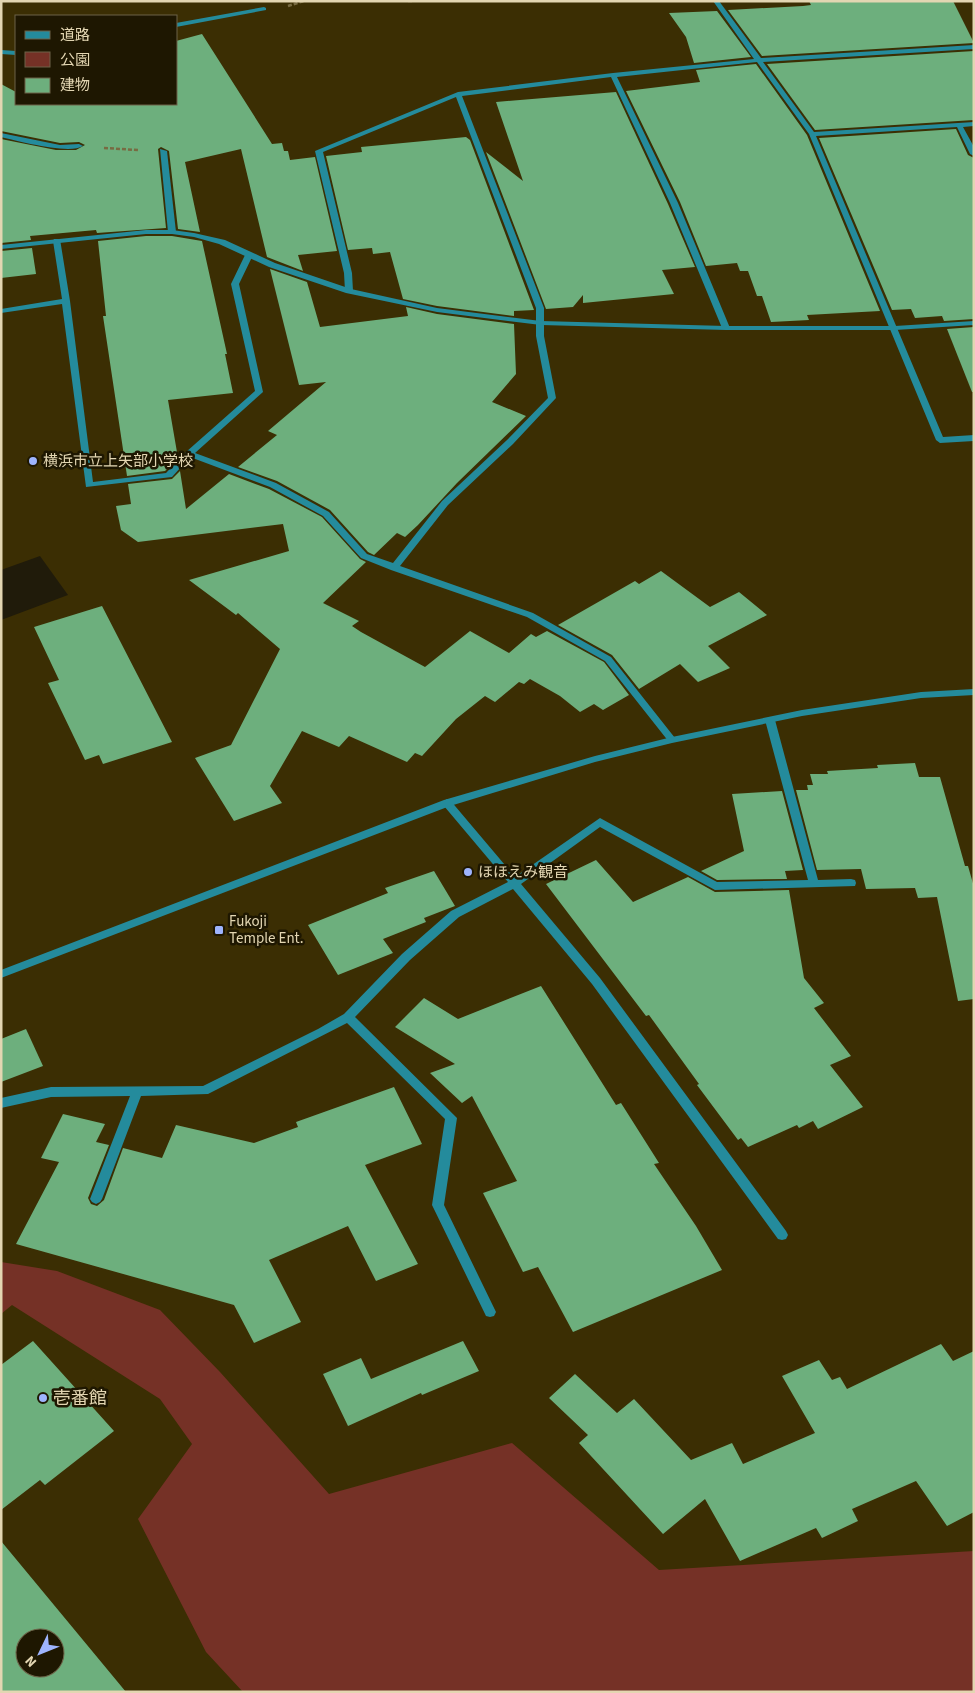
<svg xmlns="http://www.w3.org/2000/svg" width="975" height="1693" font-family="'Source Sans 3','Noto Sans JP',sans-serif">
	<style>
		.green { fill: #753126 }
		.water { fill: #201b0a }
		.building { fill: #6daf7d; fill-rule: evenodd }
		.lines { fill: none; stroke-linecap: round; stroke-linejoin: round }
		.path { stroke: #786b42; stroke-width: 2.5; stroke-dasharray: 4 2; stroke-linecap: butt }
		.minor { fill: #248b9c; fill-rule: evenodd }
		.tertiary { fill: #248b9c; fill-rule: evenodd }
		.poi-dot { fill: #9eb4fd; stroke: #1e1701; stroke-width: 2 }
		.labels { text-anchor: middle; stroke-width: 5; stroke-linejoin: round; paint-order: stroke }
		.poi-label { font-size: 15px; fill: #e3d6b2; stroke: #1e1701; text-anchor: start }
		.near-poi-label { font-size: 18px; fill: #e3d6b2; stroke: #1e1701; text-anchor: start }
	</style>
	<rect width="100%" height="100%" fill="#3b2e03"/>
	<path class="green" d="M 1,1262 L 57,1271 L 160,1310 L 220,1372 L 329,1494 L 512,1443 L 659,1570 L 974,1551 L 974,1692 L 243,1692 L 206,1652 L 138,1519 L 192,1444 L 160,1399 L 12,1305 L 1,1314 Z"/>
	<path class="water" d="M 40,556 L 68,595 L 1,620 L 1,570 Z"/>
	<g class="building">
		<path d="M 809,1 L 953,1 L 974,43 L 762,56 L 728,10 L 803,6 L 811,5 Z"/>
		<path d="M 717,11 L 751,57 L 694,63 L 686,37 L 669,13 Z"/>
		<path d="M 202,34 L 272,144 L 282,143 L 284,151 L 288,151 L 290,160 L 315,157 L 337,251 L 298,255 L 303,271 L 267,257 L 241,149 L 185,162 L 200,232 L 178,229 L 169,151 L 161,147 L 158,149 L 166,228 L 97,233 L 96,230 L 30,236 L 31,240 L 1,243 L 1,139 L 56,150 L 76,150 L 85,145 L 79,142 L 60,143 L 1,131 L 1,84 L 16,92 L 16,104 L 176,104 L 176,41 Z"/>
		<path d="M 974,51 L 974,120 L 815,130 L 767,64 Z"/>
		<path d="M 756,64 L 807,135 L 880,311 L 807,315 L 809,320 L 771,322 L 762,296 L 757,296 L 748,271 L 740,271 L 737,263 L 706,266 L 680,202 L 626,91 L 700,82 L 696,70 Z"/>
		<path d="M 616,92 L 668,204 L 695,267 L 662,270 L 674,294 L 583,303 L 583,295 L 573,307 L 546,309 L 486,152 L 523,181 L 496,102 Z"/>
		<path d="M 956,129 L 968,155 L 974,158 L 974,319 L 944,321 L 942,316 L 915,318 L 911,309 L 892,310 L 819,138 Z"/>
		<path d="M 466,137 L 470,140 L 534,310 L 514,311 L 514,316 L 437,306 L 403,299 L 390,252 L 373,254 L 372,248 L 348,250 L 326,156 L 362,152 L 361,147 Z"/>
		<path d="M 146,236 L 172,236 L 202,241 L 227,354 L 225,354 L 233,393 L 168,400 L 178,458 L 165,471 L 127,476 L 103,316 L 106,316 L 98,241 Z"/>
		<path d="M 32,248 L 36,274 L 1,278 L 1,251 Z"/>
		<path d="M 270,269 L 307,282 L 320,327 L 408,316 L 406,307 L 437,314 L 514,324 L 516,374 L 492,402 L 526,416 L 457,483 L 418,525 L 405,537 L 397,533 L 374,555 L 368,552 L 330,510 L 277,481 L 238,467 L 277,435 L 268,431 L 326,382 L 299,385 Z"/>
		<path d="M 974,327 L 974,392 L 972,392 L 947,329 Z"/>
		<path d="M 180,471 L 186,509 L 229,474 L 269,489 L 322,517 L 360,559 L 366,562 L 323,603 L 359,621 L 352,626 L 361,632 L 425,667 L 470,631 L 509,653 L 531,634 L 536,637 L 547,631 L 604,662 L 629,695 L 603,710 L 594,704 L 580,712 L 560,696 L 530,679 L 524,684 L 519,682 L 495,702 L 485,696 L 456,719 L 422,756 L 415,753 L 407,762 L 349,736 L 339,747 L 302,731 L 270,786 L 282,803 L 234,821 L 195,758 L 231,745 L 280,649 L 238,613 L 236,615 L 189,580 L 289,551 L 283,524 L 138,542 L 121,530 L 116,506 L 131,504 L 128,484 L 172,479 Z"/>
		<path d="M 661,571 L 710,607 L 739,592 L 767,615 L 708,646 L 730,668 L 698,682 L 680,664 L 639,689 L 612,655 L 558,625 L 635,581 L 639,584 Z"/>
		<path d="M 102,606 L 172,742 L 103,764 L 99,755 L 85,760 L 48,683 L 59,680 L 34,627 Z"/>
		<path d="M 915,763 L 919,777 L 940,777 L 965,866 L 968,866 L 974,887 L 974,999 L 958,1001 L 937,897 L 918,898 L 915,888 L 866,889 L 861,869 L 817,870 L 796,790 L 808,790 L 807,785 L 813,785 L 810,774 L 828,774 L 827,771 L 878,768 L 877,765 Z"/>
		<path d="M 782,791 L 803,870 L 785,871 L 787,879 L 717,880 L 701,871 L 744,851 L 732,794 Z"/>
		<path d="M 596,860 L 633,902 L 688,877 L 715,892 L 789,890 L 804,978 L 824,1003 L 814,1008 L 851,1056 L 830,1065 L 863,1107 L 818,1129 L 813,1121 L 799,1128 L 797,1125 L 748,1147 L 741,1138 L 738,1140 L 697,1085 L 699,1084 L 649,1015 L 646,1016 L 546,884 Z"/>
		<path d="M 434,871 L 455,906 L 424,918 L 426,922 L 383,939 L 393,953 L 338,975 L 308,925 L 388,893 L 385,888 Z"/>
		<path d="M 541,986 L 616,1105 L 621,1103 L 659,1163 L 654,1164 L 696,1226 L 722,1270 L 573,1332 L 538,1267 L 523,1272 L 483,1193 L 517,1181 L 472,1096 L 462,1103 L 430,1073 L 455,1064 L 395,1027 L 424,998 L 458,1019 Z"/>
		<path d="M 26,1029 L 43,1066 L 1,1082 L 1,1039 Z"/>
		<path d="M 394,1087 L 422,1144 L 365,1165 L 418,1264 L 376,1281 L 348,1226 L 269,1260 L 301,1322 L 254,1343 L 234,1305 L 16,1244 L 59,1162 L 41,1158 L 63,1114 L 105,1124 L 96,1142 L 109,1145 L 88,1198 L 91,1204 L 97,1206 L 104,1200 L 123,1148 L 162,1158 L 176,1125 L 254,1143 L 298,1127 L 296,1122 Z"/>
		<path d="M 33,1341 L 114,1431 L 45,1485 L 40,1480 L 1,1510 L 1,1365 Z"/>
		<path d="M 463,1341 L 479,1371 L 422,1395 L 421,1393 L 348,1426 L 323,1374 L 361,1358 L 371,1379 Z"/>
		<path d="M 941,1344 L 953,1361 L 974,1351 L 974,1512 L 947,1526 L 916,1481 L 852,1509 L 858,1521 L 822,1538 L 816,1528 L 740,1561 L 705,1499 L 663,1534 L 579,1443 L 588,1435 L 549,1398 L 575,1374 L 617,1413 L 634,1399 L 691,1460 L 732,1443 L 743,1464 L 815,1433 L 782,1376 L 819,1360 L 832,1380 L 840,1377 L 847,1389 Z"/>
		<path d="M 1,1541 L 126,1692 L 1,1692 ZM 25,1638 L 55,1638 L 55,1668 L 25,1668 Z"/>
	</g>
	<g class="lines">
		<g class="path">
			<path d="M 408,1 L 413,1"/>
			<path d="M 288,6 L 304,1"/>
			<path d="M 104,148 L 138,150"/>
		</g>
		<g class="minor">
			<path d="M 713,1 L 719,1 L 761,58 L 974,45 L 974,49 L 763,62 L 814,132 L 974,122 L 974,126 L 963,127 L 974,147 L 974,156 L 970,154 L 957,127 L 816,136 L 943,437 L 974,435 L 974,441 L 940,443 L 936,440 L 809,134 L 757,62 L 617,77 L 678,203 L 730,328 L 726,330 L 722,328 L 670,203 L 611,77 L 462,96 L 544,308 L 544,336 L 556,398 L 513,444 L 448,505 L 400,566 L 533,613 L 611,657 L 675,738 L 677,740 L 675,742 L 669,742 L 605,661 L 527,617 L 391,570 L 361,558 L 323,516 L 270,487 L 190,457 L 172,477 L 86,487 L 62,304 L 1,313 L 1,309 L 62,299 L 53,241 L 54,239 L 60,239 L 70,301 L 93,482 L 166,473 L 186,452 L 255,391 L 231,284 L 245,255 L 249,253 L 253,255 L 239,284 L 263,392 L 195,453 L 276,483 L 329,512 L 367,554 L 393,563 L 442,501 L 507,440 L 548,398 L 536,336 L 536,308 L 456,97 L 323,152 L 352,273 L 353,291 L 349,293 L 345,291 L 344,273 L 315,151 L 458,92 L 613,73 L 754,59 Z"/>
			<path d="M 264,7 L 266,8 L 266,10 L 176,27 L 176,23 Z"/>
			<path d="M 1,50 L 16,51 L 16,55 L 1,54 Z"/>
			<path d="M 1,133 L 60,145 L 79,144 L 83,146 C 69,155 19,141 1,137 Z"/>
			<path d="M 160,149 L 167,151 L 176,232 L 172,234 L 168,232 Z"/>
			<path d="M 770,717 L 775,720 L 818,880 L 851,879 L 855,880 L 856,883 L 855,886 L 715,890 L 600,827 L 521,884 L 600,978 L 786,1231 L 788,1235 L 786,1239 L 782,1240 L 778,1239 L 592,984 L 513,889 L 459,917 L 410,960 L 355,1017 L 457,1118 L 444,1205 L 496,1312 L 494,1316 L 490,1317 L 486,1316 L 432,1205 L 445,1119 L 347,1023 L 208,1094 L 141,1096 L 102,1199 L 100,1202 L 96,1204 L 92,1202 L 90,1199 L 130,1096 L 51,1097 L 1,1108 L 1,1098 L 51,1087 L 203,1086 L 318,1029 L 344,1014 L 402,954 L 451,911 L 508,882 L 444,806 L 442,803 L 447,799 L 450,800 L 515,877 L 600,818 L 717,882 L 808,880 L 765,720 Z"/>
		</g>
		<g class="tertiary">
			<path d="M 146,230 L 172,230 L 194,233 L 225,240 L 275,263 L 351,289 L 437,308 L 541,321 L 726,326 L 895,326 L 974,321 L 974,325 L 895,330 L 726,330 L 541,325 L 437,312 L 346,293 L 269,267 L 219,244 L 194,237 L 172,234 L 146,234 L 1,249 L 1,245 Z"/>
			<path d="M 974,689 L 974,695 L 921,698 L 802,716 L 672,743 L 595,762 L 450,806 L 1,978 L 1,970 L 444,800 L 595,756 L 672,737 L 802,710 L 921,692 Z"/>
		</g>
	</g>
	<g class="poi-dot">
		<circle cx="33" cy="461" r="5"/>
		<circle cx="468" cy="872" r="5"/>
		<rect x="214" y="925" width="10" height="10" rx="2.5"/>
		<circle cx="43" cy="1398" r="5"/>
	</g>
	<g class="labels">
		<g class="poi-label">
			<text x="43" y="466">横浜市立上矢部小学校</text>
			<text x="478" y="877">ほほえみ観音</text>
			<text x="229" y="926">Fukoji<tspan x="229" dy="17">Temple Ent.</tspan></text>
		</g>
		<g class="near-poi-label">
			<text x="53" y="1404">壱番館</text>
		</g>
	</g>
	<rect width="975" height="1693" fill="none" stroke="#e3d6b2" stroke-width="5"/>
	<rect x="15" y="15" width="162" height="90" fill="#1e1701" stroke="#6d6348"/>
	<rect x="25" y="31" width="25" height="8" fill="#248b9c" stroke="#6d6348"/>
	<text x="60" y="40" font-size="15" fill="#e3d6b2">道路</text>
	<rect x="25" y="52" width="25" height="15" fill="#753126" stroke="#6d6348"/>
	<text x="60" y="65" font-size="15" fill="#e3d6b2">公園</text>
	<rect x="25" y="78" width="25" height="15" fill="#6daf7d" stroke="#6d6348"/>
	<text x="60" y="90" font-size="15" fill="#e3d6b2">建物</text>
	<g transform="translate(40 1653) rotate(227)"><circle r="24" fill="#1e1701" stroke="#6d6348"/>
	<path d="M0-4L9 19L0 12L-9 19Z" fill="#9eb4fd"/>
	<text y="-8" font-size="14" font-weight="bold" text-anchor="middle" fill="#e3d6b2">N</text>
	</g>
</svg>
